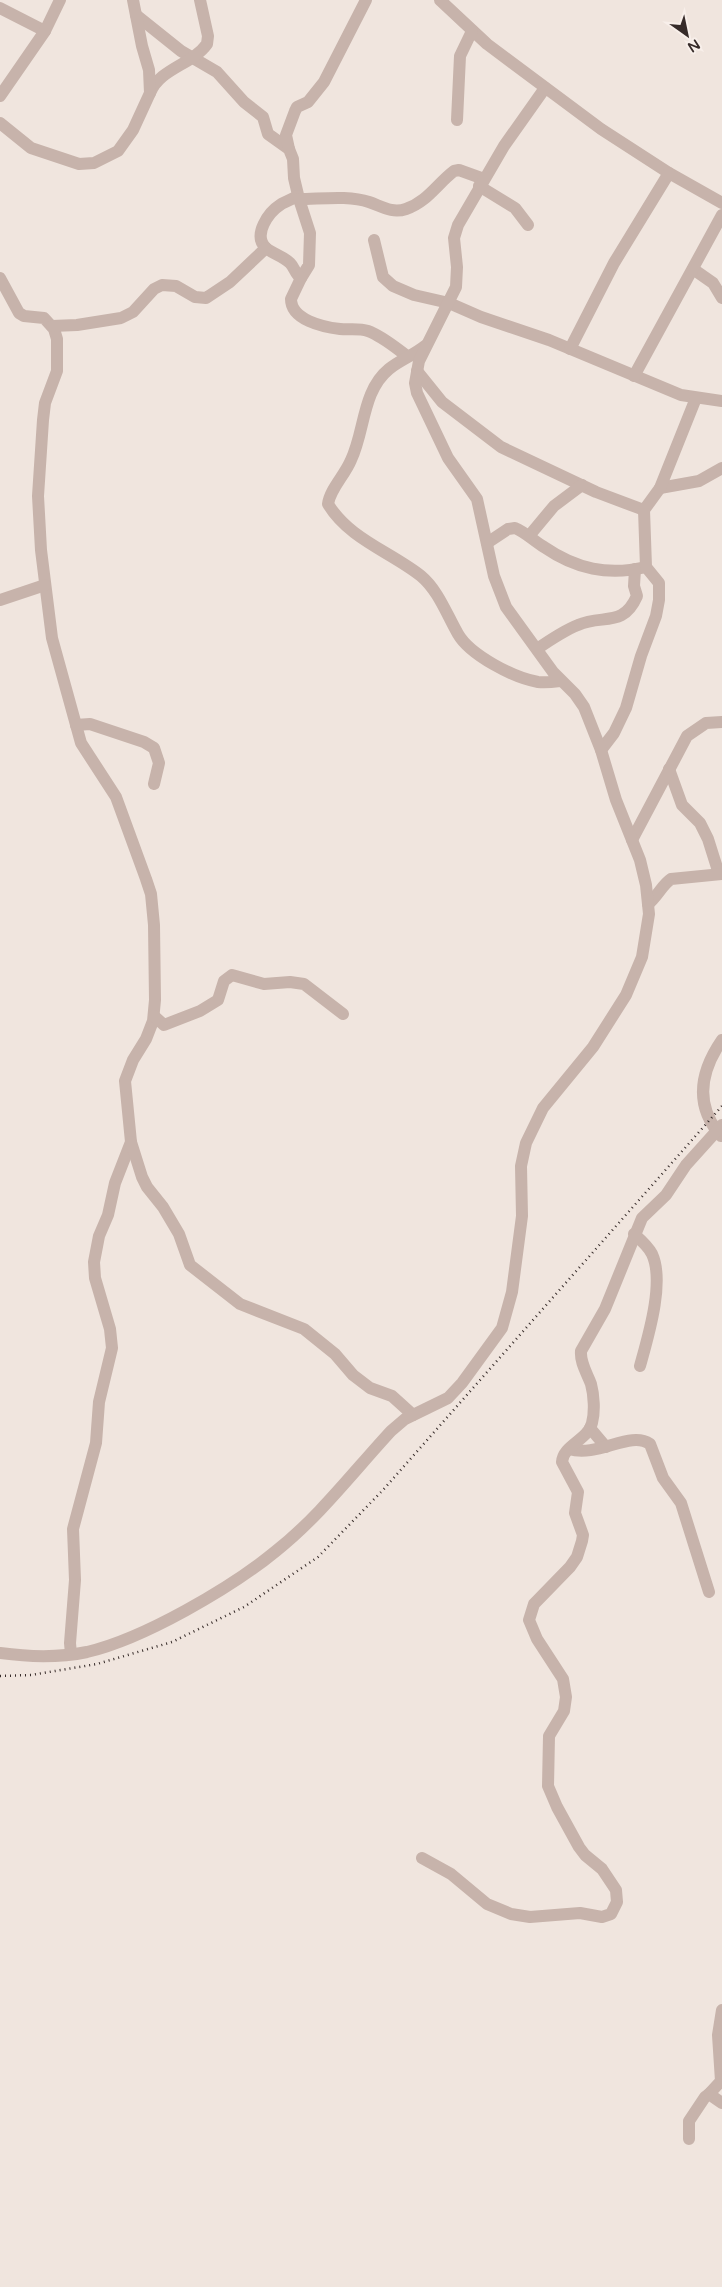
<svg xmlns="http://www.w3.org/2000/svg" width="722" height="2287" font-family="'Varela Round',sans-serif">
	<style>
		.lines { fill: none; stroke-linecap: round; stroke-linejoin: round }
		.minor { stroke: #c7b3ab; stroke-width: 12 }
		.rail { stroke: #362b29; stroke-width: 2.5; stroke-dasharray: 1 4; stroke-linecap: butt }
	</style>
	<rect width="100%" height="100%" fill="#f0e5de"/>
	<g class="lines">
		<g class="minor">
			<path d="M 440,0 L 487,44 L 601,129 L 669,173 L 722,203"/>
			<path d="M 0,8 L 45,31"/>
			<path d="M 136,15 L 181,51 L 217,72 L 244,102 L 263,117 L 268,134 L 289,149 L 293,159 L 294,178 L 299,199 L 310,233 L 309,265 L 301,278"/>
			<path d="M 150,93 C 160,68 192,65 207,44 L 208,36 L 200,0"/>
			<path d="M 0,96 L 45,31 L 60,0"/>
			<path d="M 457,120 L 460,56 L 472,31"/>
			<path d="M 0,123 L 31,148 L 79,164 L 94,163 L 118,151 L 133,130 L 150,93 L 149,70 L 142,46 L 133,0"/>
			<path d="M 289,149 L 286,135 L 295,111 L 297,107 L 308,102 L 324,82 L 366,0"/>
			<path d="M 479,186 L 515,208 L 528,225"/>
			<path d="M 298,196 C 293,199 286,201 280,205 C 269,212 252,235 266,248 C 273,254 283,256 290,263 C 295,268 295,274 301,278 L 291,299 C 291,320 323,327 340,329 C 349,330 359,328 368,331 C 382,336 396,348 407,356"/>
			<path d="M 299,199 C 320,199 349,195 369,202 C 381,206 392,214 406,209 C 427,202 437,184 454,171 L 459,170 L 484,179"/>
			<path d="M 374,240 L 383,277 L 393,286 L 414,295 L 449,303 L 481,317 L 549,340 L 681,395 L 722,401"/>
			<path d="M 693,269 L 713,283 L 722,298"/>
			<path d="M 0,278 L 19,313 L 24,316 L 44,318 L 54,329 L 57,339 L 57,371 L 45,403 L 43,420 L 38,496 L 41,550 L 52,638 L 81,743 L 116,797 L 146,879 L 151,894 L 154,925 L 155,1000 L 153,1021 L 146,1039 L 133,1060 L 125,1081 L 131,1142 L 115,1183 L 108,1215 L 99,1236 L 94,1262 L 95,1278 L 110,1329 L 112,1348 L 99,1402 L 96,1443 L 73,1529 L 75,1580 L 70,1643 L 71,1654"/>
			<path d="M 52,326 L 77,325 L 121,318 L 133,312 L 154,289 L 162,285 L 176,286 L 195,297 L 206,298 L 230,282 L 266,248"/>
			<path d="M 425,346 C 414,355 400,360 389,369 C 362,391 365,431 351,460 C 345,475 330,489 328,504 C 349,539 391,552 421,576 C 438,590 447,615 458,634 C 470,655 514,678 538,682 C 545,683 553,682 560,681"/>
			<path d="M 570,349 L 614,263 L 669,173"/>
			<path d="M 417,371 L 442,402 L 501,447 L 596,492 L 644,510"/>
			<path d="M 634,376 L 722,215"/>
			<path d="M 660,488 L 699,481 L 722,468"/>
			<path d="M 529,536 L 554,506 L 582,485"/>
			<path d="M 487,543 L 508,529 L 515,528 C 525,532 534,541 544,547 C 576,569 608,576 646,567"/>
			<path d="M 0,600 L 45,585"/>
			<path d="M 537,649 C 550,640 563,631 578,625 C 603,614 623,628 637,596 L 634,586 L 635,569"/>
			<path d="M 76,725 L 90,724 L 144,742 L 154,748 L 159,763 L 154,784"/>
			<path d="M 601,750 L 614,733 L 626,708 L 641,656 L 656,616 L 659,600 L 659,583 L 646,567 L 644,510 L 660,488 L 696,398"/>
			<path d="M 669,769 L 682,805 L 700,823 L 708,839 L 719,874"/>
			<path d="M 632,840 L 687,736 L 706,723 L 722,722"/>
			<path d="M 648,904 C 657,897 662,885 671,879 L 722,874"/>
			<path d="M 154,1016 L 164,1025 L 200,1011 L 218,1000 L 224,981 L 232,975 L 264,984 L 290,982 L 304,984 L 343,1014"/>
			<path d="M 721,1136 C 694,1105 700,1072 722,1040"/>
			<path d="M 131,1142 L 142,1177 L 147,1187 L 163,1207 L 179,1234 L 190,1265 L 240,1304 L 304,1329 L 335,1354 L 353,1375 L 370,1388 L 392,1396 L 413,1415"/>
			<path d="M 634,1234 C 641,1240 648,1246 652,1254 C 665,1282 648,1337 640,1366"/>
			<path d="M 590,1428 L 606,1447"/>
			<path d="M 569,1449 C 598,1458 630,1430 650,1444 L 663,1478 L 681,1503 L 709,1592"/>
			<path d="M 0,1653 C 29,1657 58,1658 87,1652 C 143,1639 231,1588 276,1551 C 319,1517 354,1471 391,1431 L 405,1419 L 448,1398 L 462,1383 L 502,1328 L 512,1292 L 522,1216 L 521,1166 L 526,1143 L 543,1108 L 593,1047 L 626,995 L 642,957 L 649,914 L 646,885 L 640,860 L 616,800 L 601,750 L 584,707 L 575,694 L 553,672 L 506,607 L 494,576 L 477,499 L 448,458 L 417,393 L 415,383 L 419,361 L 456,287 L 457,267 L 454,238 L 458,225 L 504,146 L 545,88"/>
			<path d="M 422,1858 L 451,1874 L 487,1904 L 511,1914 L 530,1917 L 580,1913 L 602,1917 L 611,1914 L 617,1902 L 616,1890 L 602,1869 L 585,1855 L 579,1847 L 557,1807 L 548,1786 L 549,1736 L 564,1711 L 566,1697 L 563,1679 L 537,1639 L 529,1620 L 534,1604 L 570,1567 L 577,1557 L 582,1541 L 583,1535 L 575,1513 L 578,1492 L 562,1462 C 563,1445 588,1440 592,1423 C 595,1412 594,1395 591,1384 C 587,1373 580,1363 581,1351 L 605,1309 L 642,1218 L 666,1195 L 686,1165 L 722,1125"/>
			<path d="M 709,2094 L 721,2081 L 718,2035 L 722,2010"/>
			<path d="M 689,2139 L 689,2121 L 705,2097 L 709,2094 L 722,2103"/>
		</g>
		<path class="rail" d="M 0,1676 L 31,1675 L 97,1664 L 172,1642 L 244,1607 L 318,1557 L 383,1490 L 722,1106"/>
	</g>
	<g transform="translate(687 35) rotate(147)" stroke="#f8efea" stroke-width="4" paint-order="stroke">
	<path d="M0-4L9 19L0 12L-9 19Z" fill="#362b29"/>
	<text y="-8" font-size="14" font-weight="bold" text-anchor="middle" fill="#362b29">N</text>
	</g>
</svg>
